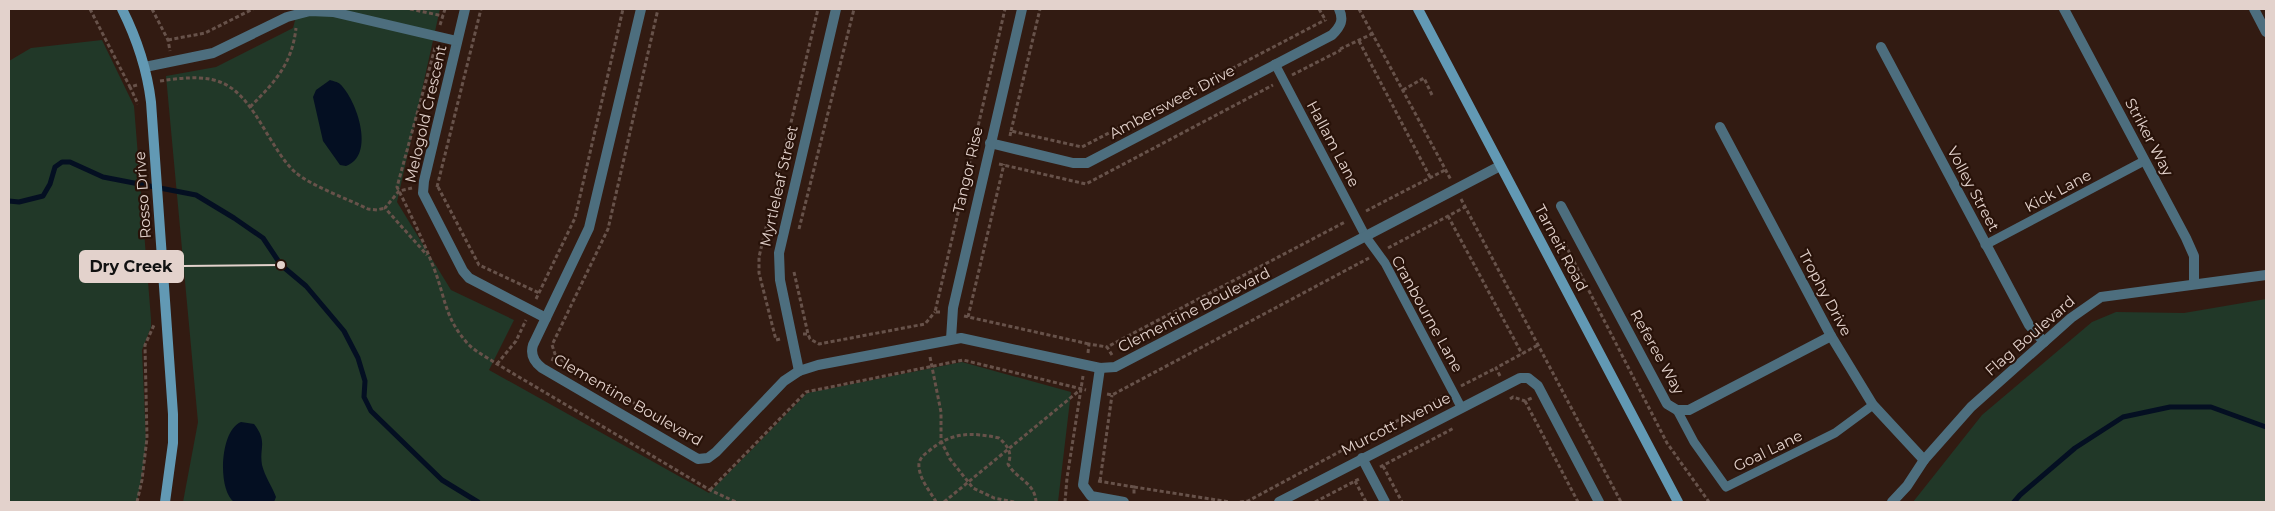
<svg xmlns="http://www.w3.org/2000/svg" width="2275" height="511" font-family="Montserrat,sans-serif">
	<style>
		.green { fill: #213828 }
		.water { fill: #040f22 }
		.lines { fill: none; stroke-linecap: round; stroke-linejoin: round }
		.stream { stroke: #040f22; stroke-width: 5 }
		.path { stroke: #67524a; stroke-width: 3; stroke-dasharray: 4 2.5; stroke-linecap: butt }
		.lane { stroke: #4d6e7e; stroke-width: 9 }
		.street { stroke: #4d6e7e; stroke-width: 10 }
		.secondary { stroke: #6299b4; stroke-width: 10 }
		.labels { text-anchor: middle; stroke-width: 4.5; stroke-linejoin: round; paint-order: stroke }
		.street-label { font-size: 15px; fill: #e3d2cc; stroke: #281209 }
		.leader { fill: none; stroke: #e3d2cc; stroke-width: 2 }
		.callout-dot { fill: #e3d2cc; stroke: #281209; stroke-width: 2 }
		.callout { fill: #e3d2cc; stroke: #e3d2cc; stroke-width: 2 }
		.callout-label { font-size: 16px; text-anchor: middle; font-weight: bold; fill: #111 }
	</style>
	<rect width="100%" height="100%" fill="#321b12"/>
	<g class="green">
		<path d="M 298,9 L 440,9 L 397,202 L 451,290 L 514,320 L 489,370 L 709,493 L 807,393 L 962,362 L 1071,392 L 1058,502 L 183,502 L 198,422 L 166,76 L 216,67 L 293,28 Z"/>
		<path d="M 102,40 L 134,106 L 151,319 L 151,327 L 142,350 L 146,440 L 143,470 L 137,502 L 9,502 L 9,61 L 31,48 Z"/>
		<path d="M 2266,299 L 2266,502 L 1913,502 L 1982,415 L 2092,322 L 2116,312 L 2184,313 Z"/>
	</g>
	<g class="water">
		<path d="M 330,80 C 333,81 338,82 340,84 C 357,100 376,156 346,166 L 340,165 L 323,141 L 313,97 L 316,90 Z"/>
		<path d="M 241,422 L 254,424 C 268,442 259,447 262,465 C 265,477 272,486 276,497 L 274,502 L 234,502 C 217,489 220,430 241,422 Z"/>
	</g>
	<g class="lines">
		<g class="stream">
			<path d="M 9,201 L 19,202 L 43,196 L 50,184 L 55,167 L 62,162 L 70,162 L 103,177 L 196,195 L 234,218 L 263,238 L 281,265 L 306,286 L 344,331 L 358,358 L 365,381 L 364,397 L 371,411 L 442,480 L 478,502"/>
			<path d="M 2014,502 L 2020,495 L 2075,448 L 2123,417 L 2170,407 L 2211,407 L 2266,427"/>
		</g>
		<g class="path">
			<path d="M 90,9 L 130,87"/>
			<path d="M 152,9 L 168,40 L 170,51"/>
			<path d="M 410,9 L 443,16"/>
			<path d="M 1319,9 L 1326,21"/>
			<path d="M 1359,9 L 1451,180"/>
			<path d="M 440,25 L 445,9"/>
			<path d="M 168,40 L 205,33 L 253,9"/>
			<path d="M 1359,41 L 1430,177"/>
			<path d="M 435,48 L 397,187 C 411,215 424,242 435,271 C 446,301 445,318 468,344 C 476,352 488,358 497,364 L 710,490 L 736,502"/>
			<path d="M 1340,49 L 1372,34"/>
			<path d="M 1292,75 L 1341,50"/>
			<path d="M 160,81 C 219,72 236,80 266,132 C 275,146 283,161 295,172 C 311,186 348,199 368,209 L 377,210 L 385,208"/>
			<path d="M 137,85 L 130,87 L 138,104"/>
			<path d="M 1403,90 L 1424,78 L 1432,95"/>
			<path d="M 250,107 C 275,82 292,64 296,28"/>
			<path d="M 1011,131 L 1040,9"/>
			<path d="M 1010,136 L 1011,131 L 1082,147 L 1325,20"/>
			<path d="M 971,157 L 1005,9"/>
			<path d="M 999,164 L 1086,184 L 1273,85"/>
			<path d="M 437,187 L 481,9"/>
			<path d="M 438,187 L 479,265 L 539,293"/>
			<path d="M 412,188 L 399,191 L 385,208 L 427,255"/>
			<path d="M 1461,199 L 1621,502"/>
			<path d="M 1366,211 L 1445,170"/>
			<path d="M 1448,216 L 1522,354"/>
			<path d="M 799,229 L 854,9"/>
			<path d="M 1565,244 L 1667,443 L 1709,502"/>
			<path d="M 1388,248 L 1465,207"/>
			<path d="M 794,272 L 808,334"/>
			<path d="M 536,299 L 575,218 L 623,9"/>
			<path d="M 940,312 L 935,312 L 971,157 L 976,158"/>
			<path d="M 964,316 L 1089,344"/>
			<path d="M 968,317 L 1004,164"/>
			<path d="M 803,334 L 808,334 L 810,339 L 819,344 L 925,324 L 935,312"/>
			<path d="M 780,339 L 776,340 L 759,273 L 759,257 L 818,9"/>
			<path d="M 1088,353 L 1089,344 L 1107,347"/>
			<path d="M 1112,355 L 1107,347 L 1345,222"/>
			<path d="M 555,356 L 693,438 L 691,441"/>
			<path d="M 930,357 L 941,412 L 941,441 L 950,459 L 973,488 L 994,498 L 1014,502"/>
			<path d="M 552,361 L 555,354 L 552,345 L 608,229 L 658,9"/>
			<path d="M 497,364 L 516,341 L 526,320"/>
			<path d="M 1500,376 L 1496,368 L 1538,345"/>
			<path d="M 1461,386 L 1496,368"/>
			<path d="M 1107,394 L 1112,395 L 1369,258"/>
			<path d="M 1510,399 L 1513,397 L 1525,401 L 1532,398"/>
			<path d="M 1525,401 L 1578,502"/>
			<path d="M 1383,466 L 1402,502"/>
			<path d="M 1380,467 L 1454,428"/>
			<path d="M 1098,481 L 1134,487 L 1134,494"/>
			<path d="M 1100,481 L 1112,395"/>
			<path d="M 1355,481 L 1366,502"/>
			<path d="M 1134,487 L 1230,502"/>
			<path d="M 710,490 L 806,392 L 963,360 L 1086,390"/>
			<path d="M 137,502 L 142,480 L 147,438 L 145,345 L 154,325"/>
			<path d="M 936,502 C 930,491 920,480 919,467 C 918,460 923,455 929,451 C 951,432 971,432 999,438 C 1007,445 1013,453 1008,464 C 1016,479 1035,482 1036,502"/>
			<path d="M 944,502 L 1080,390"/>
			<path d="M 1065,502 L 1067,478 L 1083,376"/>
			<path d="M 1240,502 L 1248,501 L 1443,396"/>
			<path d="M 1315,502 L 1359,479"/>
		</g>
		<g class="lane">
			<path d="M 1275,64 L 1366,237 L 1385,263 L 1461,407"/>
			<path d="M 1985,245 L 2144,161"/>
			<path d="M 1677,410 L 1694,442 L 1726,487 L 1835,433 L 1873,405"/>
		</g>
		<g class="street">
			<path d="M 465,9 L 424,181 L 423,193 L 463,271 L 469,278 L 546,318"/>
			<path d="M 641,9 L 589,228 L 533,345 C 530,355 534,362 542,368 L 698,459 L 708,458 L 716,452 L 784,381 L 799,371 L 818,365 L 961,338 L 1100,368 L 1115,367 L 1500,166"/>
			<path d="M 2064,9 L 2186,238 L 2194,256 L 2194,284"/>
			<path d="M 2254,9 L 2266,32"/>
			<path d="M 1881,47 L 2029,325 L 2044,342"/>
			<path d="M 145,67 L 213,53 L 287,17 L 310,11 L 333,12 L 457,41"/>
			<path d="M 1720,127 L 1831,336 L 1873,405 L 1924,460"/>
			<path d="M 990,143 L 1073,163 L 1087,163 L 1332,35 C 1341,26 1344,20 1339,9"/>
			<path d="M 1561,206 L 1667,404 L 1677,410 L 1689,410 L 1831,336"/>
			<path d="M 951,339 L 953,308 L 1022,9"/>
			<path d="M 1100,368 L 1083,485 L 1091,496 L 1124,502"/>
			<path d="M 799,371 L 780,280 L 779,253 L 836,9"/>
			<path d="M 1362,458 L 1385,502"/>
			<path d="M 1279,502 L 1520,378 L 1528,378 L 1538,386 L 1599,502"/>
			<path d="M 1892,502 L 1907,486 L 1924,460 L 1971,407 L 2071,318 L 2101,297 L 2266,275"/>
		</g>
		<g class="secondary">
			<path d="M 122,9 C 137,39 147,69 151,102 L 173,414 L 173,443 L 165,502"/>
			<path d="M 1418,9 L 1678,502"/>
		</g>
	</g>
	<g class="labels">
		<g class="street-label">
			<text transform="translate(1172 102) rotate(-28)" y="5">Ambersweet Drive</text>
			<text transform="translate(426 114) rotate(-77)" y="5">Melogold Crescent</text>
			<text transform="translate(2149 137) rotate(62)" y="5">Striker Way</text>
			<text transform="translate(1333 144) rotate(62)" y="5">Hallam Lane</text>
			<text transform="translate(968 170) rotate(-77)" y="5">Tangor Rise</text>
			<text transform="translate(779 186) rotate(-77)" y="5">Myrtleleaf Street</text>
			<text transform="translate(1973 189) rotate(62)" y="5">Volley Street</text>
			<text transform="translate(2058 191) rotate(-28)" y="5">Kick Lane</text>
			<text transform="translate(143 195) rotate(-94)" y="5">Rosso Drive</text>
			<text transform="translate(1561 248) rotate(62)" y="5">Tarneit Road</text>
			<text transform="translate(1825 293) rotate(62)" y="5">Trophy Drive</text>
			<text transform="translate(1194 310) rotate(-27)" y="5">Clementine Boulevard</text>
			<text transform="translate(1427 314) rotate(61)" y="5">Cranbourne Lane</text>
			<text transform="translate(2030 336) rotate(-41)" y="5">Flag Boulevard</text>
			<text transform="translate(1657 352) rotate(61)" y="5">Referee Way</text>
			<text transform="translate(628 400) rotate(30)" y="5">Clementine Boulevard</text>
			<text transform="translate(1396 424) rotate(-27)" y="5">Murcott Avenue</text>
			<text transform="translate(1768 451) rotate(-26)" y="5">Goal Lane</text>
		</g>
	</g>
	<path class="leader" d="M281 265L183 266"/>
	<circle class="callout-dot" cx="281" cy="265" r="5"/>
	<rect class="callout" x="80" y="251" width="103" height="31" rx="5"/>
	<g class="callout-label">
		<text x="131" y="272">Dry Creek</text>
	</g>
	<rect width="2275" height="511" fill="none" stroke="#e3d2cc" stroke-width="20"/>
</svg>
